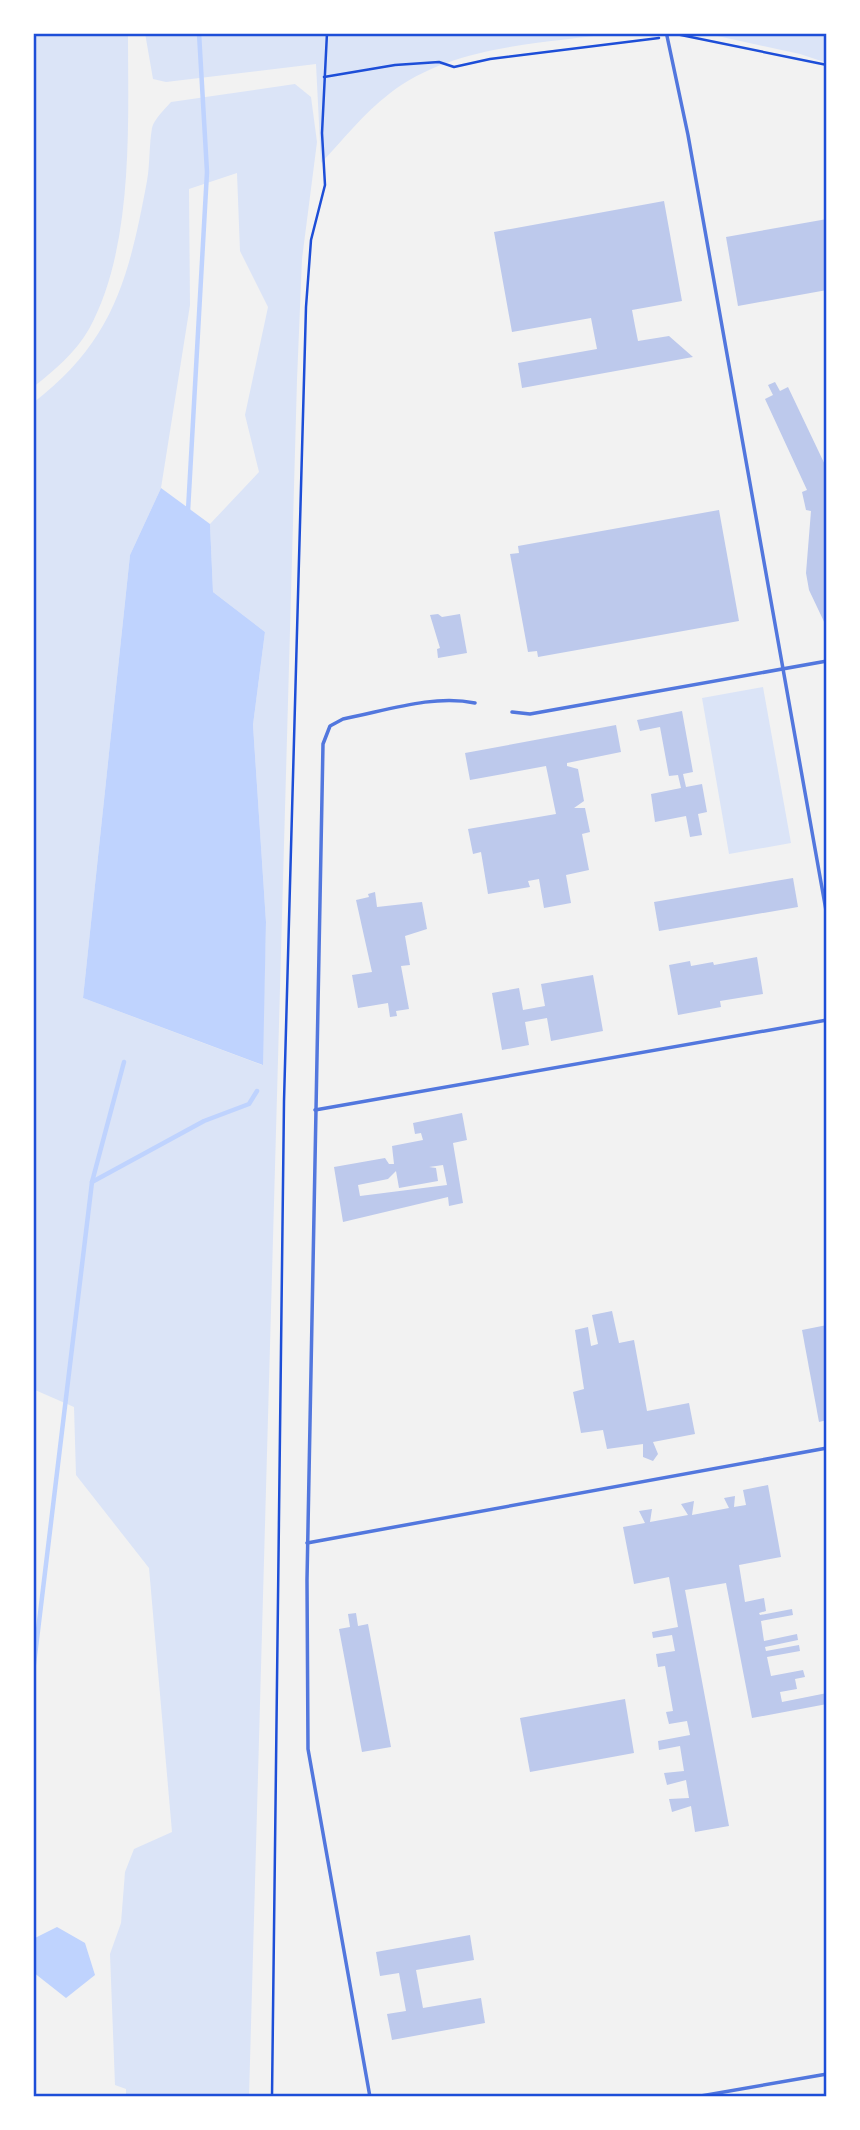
<svg xmlns="http://www.w3.org/2000/svg" width="860" height="2130" font-family="Rubik,sans-serif">
	<style>
		.green { fill: #dbe4f7; fill-rule: evenodd }
		.water { fill: #bfd3fe }
		.lines { fill: none; stroke-linecap: round; stroke-linejoin: round }
		.stream { stroke: #bfd3fe; stroke-width: 4.5 }
		.building { fill: #bdc9ec; fill-rule: evenodd }
		.path { stroke: #1d4ed8; stroke-width: 2.5 }
		.service { stroke: #5277de; stroke-width: 3.5 }
		.neatline { fill: none; stroke: #1d4ed8; stroke-width: 2.5 }
	</style>
	<rect width="100%" height="100%" fill="#f2f2f2"/>
	<g class="green">
		<path d="M 33,33 L 128,33 C 128,125 134,247 89,329 C 76,352 53,372 33,387 Z"/>
		<path d="M 145,33 L 616,33 C 541,44 451,45 389,94 C 364,113 343,140 321,163 L 316,64 L 166,82 L 153,79 Z"/>
		<path d="M 704,33 L 827,33 L 827,63 L 800,54 Z"/>
		<path d="M 295,84 L 311,97 L 317,142 L 302,259 L 297,380 L 249,2097 L 126,2097 L 126,2089 L 115,2085 L 110,1954 L 121,1923 L 125,1872 L 134,1849 L 172,1832 L 149,1568 L 76,1475 L 74,1407 L 35,1390 L 33,1397 L 33,403 C 114,341 129,277 147,181 C 150,164 149,145 152,128 C 154,119 165,109 171,102 ZM 237,173 L 240,251 L 268,307 L 245,415 L 259,472 L 210,524 L 213,592 L 265,632 L 253,725 L 266,922 L 262,1065 L 83,998 L 130,555 L 161,488 L 190,305 L 189,189 Z"/>
		<path d="M 763,687 L 791,843 L 729,854 L 702,698 Z"/>
	</g>
	<g class="water">
		<path d="M 161,488 L 210,524 L 213,592 L 265,632 L 253,725 L 266,922 L 263,1065 L 83,998 L 130,555 Z"/>
		<path d="M 57,1927 L 85,1943 L 95,1975 L 66,1998 L 33,1972 L 33,1939 Z"/>
	</g>
	<g class="lines">
		<g class="stream">
			<path d="M 188,511 L 207,172 L 199,33"/>
			<path d="M 92,1182 L 204,1121 L 249,1104 L 257,1091"/>
			<path d="M 33,1672 L 92,1182 L 124,1062"/>
		</g>
	</g>
	<g class="building">
		<path d="M 664,201 L 682,301 L 632,310 L 635,326 L 638,341 L 669,336 L 693,357 L 522,388 L 518,363 L 597,349 L 591,318 L 512,332 L 494,232 Z"/>
		<path d="M 827,219 L 827,290 L 738,306 L 726,237 Z"/>
		<path d="M 775,382 L 780,391 L 788,387 L 827,469 L 827,628 L 809,590 L 806,573 L 811,511 L 806,510 L 802,492 L 807,490 L 765,399 L 773,395 L 768,385 Z"/>
		<path d="M 719,510 L 739,621 L 538,657 L 537,651 L 528,652 L 510,554 L 519,553 L 518,546 Z"/>
		<path d="M 438,614 L 442,617 L 460,614 L 467,653 L 438,658 L 437,649 L 440,648 L 430,615 Z"/>
		<path d="M 682,711 L 693,772 L 683,774 L 686,787 L 702,784 L 707,812 L 698,814 L 702,835 L 690,837 L 686,816 L 655,822 L 651,794 L 681,788 L 678,775 L 669,776 L 660,727 L 640,731 L 637,720 Z"/>
		<path d="M 616,725 L 621,752 L 567,763 L 567,766 L 578,769 L 584,801 L 574,808 L 585,808 L 590,832 L 582,834 L 589,870 L 566,875 L 571,903 L 544,908 L 539,879 L 528,881 L 530,887 L 488,894 L 481,852 L 473,854 L 468,829 L 556,814 L 546,766 L 470,780 L 465,753 Z"/>
		<path d="M 793,878 L 798,907 L 659,931 L 654,902 Z"/>
		<path d="M 375,892 L 377,907 L 422,902 L 427,929 L 405,936 L 410,965 L 401,966 L 409,1009 L 396,1011 L 397,1016 L 390,1017 L 388,1003 L 358,1008 L 352,975 L 372,972 L 356,900 L 369,897 L 368,894 Z"/>
		<path d="M 757,957 L 763,994 L 720,1001 L 721,1007 L 678,1015 L 669,965 L 690,961 L 691,966 L 713,962 L 714,965 Z"/>
		<path d="M 593,975 L 603,1031 L 551,1041 L 547,1018 L 525,1022 L 529,1045 L 502,1050 L 492,993 L 519,988 L 523,1010 L 545,1006 L 541,984 Z"/>
		<path d="M 462,1113 L 467,1140 L 453,1143 L 463,1203 L 449,1206 L 448,1197 L 343,1222 L 334,1167 L 385,1158 L 389,1164 L 394,1164 L 392,1146 L 423,1140 L 421,1133 L 415,1134 L 413,1123 ZM 443,1165 L 447,1185 L 360,1196 L 358,1185 L 388,1179 L 396,1171 L 399,1188 L 438,1181 L 436,1168 L 429,1167 Z"/>
		<path d="M 612,1311 L 619,1343 L 634,1340 L 647,1411 L 689,1403 L 695,1434 L 653,1442 L 658,1454 L 653,1461 L 643,1457 L 643,1444 L 607,1449 L 603,1430 L 581,1433 L 573,1392 L 584,1389 L 575,1330 L 588,1327 L 591,1346 L 598,1344 L 592,1315 Z"/>
		<path d="M 827,1325 L 827,1420 L 819,1422 L 802,1330 Z"/>
		<path d="M 768,1485 L 781,1557 L 739,1565 L 745,1602 L 764,1598 L 766,1611 L 759,1613 L 760,1615 L 792,1609 L 793,1615 L 761,1621 L 764,1641 L 797,1634 L 798,1640 L 765,1647 L 766,1651 L 799,1645 L 800,1651 L 767,1657 L 771,1676 L 803,1670 L 805,1677 L 795,1679 L 797,1689 L 780,1692 L 782,1702 L 827,1693 L 827,1704 L 752,1718 L 726,1583 L 685,1590 L 729,1826 L 695,1832 L 691,1806 L 672,1812 L 669,1799 L 689,1798 L 686,1780 L 667,1785 L 664,1773 L 684,1771 L 680,1746 L 659,1750 L 658,1741 L 690,1735 L 687,1721 L 669,1724 L 666,1712 L 673,1711 L 665,1666 L 658,1667 L 656,1654 L 675,1651 L 672,1635 L 653,1638 L 652,1632 L 678,1627 L 669,1577 L 634,1584 L 623,1527 L 645,1523 L 639,1511 L 652,1509 L 650,1522 L 688,1515 L 681,1504 L 694,1501 L 692,1515 L 729,1508 L 724,1498 L 735,1496 L 734,1507 L 746,1505 L 743,1490 Z"/>
		<path d="M 356,1613 L 358,1626 L 368,1624 L 391,1747 L 362,1752 L 339,1629 L 350,1627 L 348,1614 Z"/>
		<path d="M 625,1699 L 634,1753 L 530,1772 L 520,1718 Z"/>
		<path d="M 470,1935 L 474,1960 L 416,1970 L 423,2008 L 481,1998 L 485,2023 L 392,2040 L 387,2014 L 406,2011 L 399,1973 L 380,1976 L 376,1952 Z"/>
	</g>
	<g class="lines">
		<g class="path">
			<path d="M 676,34 L 827,65"/>
			<path d="M 324,77 L 395,65 L 439,62 L 454,67 L 490,59 L 659,38"/>
			<path d="M 272,2097 L 284,1101 L 306,307 L 311,240 L 325,185 L 322,133 L 327,33"/>
		</g>
		<g class="service">
			<path d="M 667,36 L 688,135 L 827,916"/>
			<path d="M 512,712 L 530,714 L 827,661"/>
			<path d="M 315,1110 L 827,1020"/>
			<path d="M 307,1543 L 827,1448"/>
			<path d="M 370,2097 L 308,1749 L 307,1580 L 323,744 L 330,726 L 343,719 C 385,711 433,694 475,703"/>
			<path d="M 695,2097 L 827,2074"/>
		</g>
	</g>
	<rect width="860" height="2130" fill="none" stroke="#ffffff" stroke-width="70"/>
	<rect x="35" y="35" width="790" height="2060" class="neatline"/>
</svg>
